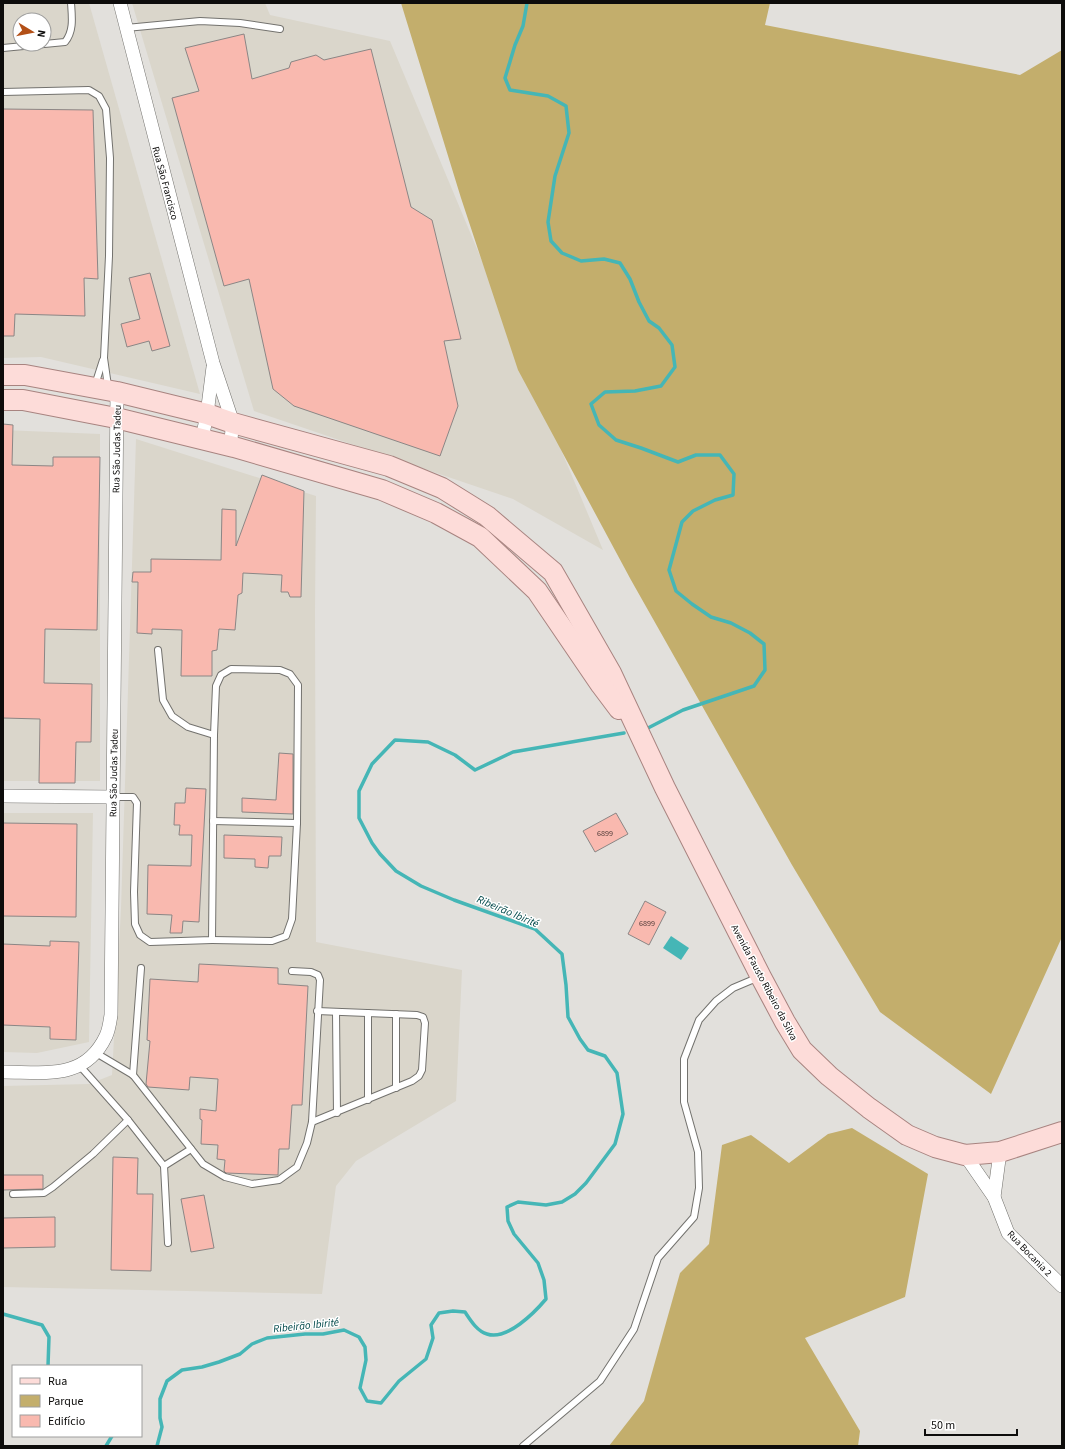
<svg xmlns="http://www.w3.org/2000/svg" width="1065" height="1449" font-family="'Source Sans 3',sans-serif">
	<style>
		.built { fill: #dad6cb; fill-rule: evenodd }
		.green { fill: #c3ae6c }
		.water { fill: #45b6b6 }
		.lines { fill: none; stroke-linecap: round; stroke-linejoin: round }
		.stream { stroke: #45b6b6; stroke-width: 3.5 }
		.building { fill: #f9b9af; stroke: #8b8685 }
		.lane-casing { stroke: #73726e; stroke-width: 8 }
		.street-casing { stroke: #73726e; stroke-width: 14 }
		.primary-casing { stroke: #a88480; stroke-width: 22 }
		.lane { stroke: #fff; stroke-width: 6 }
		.street { stroke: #fff; stroke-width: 13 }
		.primary { stroke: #fddcd9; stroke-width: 20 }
		.labels { text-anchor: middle; stroke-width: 3; stroke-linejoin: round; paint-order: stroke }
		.number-label { font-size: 8px; fill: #483734 }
		.street-label { font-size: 10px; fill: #0d0c0b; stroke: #fff }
		.water-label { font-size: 11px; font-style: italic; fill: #01494a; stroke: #fff }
	</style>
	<rect width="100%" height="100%" fill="#e2e0dc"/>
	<g class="built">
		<path d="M 3,3 L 89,3 L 200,394 L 41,357 L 3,358 ZM 20,20 L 44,20 L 44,44 L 20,44 Z"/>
		<path d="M 132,3 L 265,3 L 270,15 L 390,41 L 603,550 L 513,499 L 254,411 Z"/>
		<path d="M 3,430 L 100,434 L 100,781 L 3,781 Z"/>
		<path d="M 136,439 L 316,496 L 315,612 L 316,942 L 462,970 L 456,1101 L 356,1161 L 336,1186 L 322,1294 L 3,1287 L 3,1086 L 89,1084 L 112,1075 L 121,909 Z"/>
		<path d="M 3,813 L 93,813 L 89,1042 L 37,1053 L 3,1052 Z"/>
	</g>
	<g class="green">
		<path d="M 401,3 L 770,3 L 765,25 L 1020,75 L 1062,50 L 1062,937 L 991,1094 L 880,1012 L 792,865 L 631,580 L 518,370 L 461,198 Z"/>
		<path d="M 852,1128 L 928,1174 L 905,1297 L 805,1338 L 860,1431 L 858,1446 L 609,1446 L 644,1401 L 680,1273 L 709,1244 L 722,1145 L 751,1135 L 789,1163 L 828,1134 Z"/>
	</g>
	<path class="water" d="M 671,936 L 689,948 L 681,960 L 663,948 Z"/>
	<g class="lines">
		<g class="stream">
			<path d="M 527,3 L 523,26 L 515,45 L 505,78 L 510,90 L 548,96 L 566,106 L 569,133 L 555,176 L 548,222 L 551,241 L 562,253 L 581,261 L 604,259 L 620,263 L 630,279 L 639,302 L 649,321 L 659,328 L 672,345 L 675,367 L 661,386 L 635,391 L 605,392 L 591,404 L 599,425 L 616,440 L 641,448 L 678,462 L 696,455 L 720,455 L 734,474 L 733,495 L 715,500 L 693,511 L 682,522 L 669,570 L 676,591 L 692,604 L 711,617 L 731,623 L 750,633 L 764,644 L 765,670 L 754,686 L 683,710 L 648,728"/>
			<path d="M 3,1314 L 42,1325 L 49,1337 L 48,1366"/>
			<path d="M 106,1446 L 112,1436"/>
			<path d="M 157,1446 L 162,1427 L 160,1418 L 160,1399 L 167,1381 L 182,1370 L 202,1367 L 219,1362 L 240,1354 L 252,1344 L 267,1338 L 305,1334 L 323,1334 L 344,1330 L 359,1337 L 365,1347 L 366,1360 L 360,1388 L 367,1401 L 381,1403 L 399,1381 L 426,1359 L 433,1338 L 431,1325 L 439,1313 L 453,1311 L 465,1312 C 471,1321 477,1331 487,1334 C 507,1341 535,1312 546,1299 L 544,1280 L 538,1263 L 514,1234 L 508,1221 L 507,1207 L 518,1202 L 546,1205 L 562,1202 L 575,1194 L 586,1183 L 615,1144 L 623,1114 L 617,1073 L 605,1056 L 588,1050 L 580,1039 L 568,1017 L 566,985 L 562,954 L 535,929 L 454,900 L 421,886 L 396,871 L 380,854 L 372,843 L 359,818 L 359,791 L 372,764 L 395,740 L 428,742 L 455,755 L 475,770 L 513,752 L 624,733"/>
		</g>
	</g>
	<g class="building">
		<path d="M 244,34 L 252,79 L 289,68 L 291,62 L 316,55 L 324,60 L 371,49 L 411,207 L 432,220 L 461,339 L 444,341 L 458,406 L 440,456 L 294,406 L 273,389 L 249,279 L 224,286 L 172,98 L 199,91 L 185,48 Z"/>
		<path d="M 3,109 L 93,110 L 98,279 L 84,278 L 85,316 L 15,314 L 14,336 L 3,336 Z"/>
		<path d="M 150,273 L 170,346 L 152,351 L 149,341 L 127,347 L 121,324 L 140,319 L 129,278 Z"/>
		<path d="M 3,424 L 13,425 L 12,465 L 53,466 L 53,457 L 100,457 L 97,630 L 45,629 L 44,683 L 92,684 L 91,742 L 76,742 L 75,783 L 39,783 L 40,719 L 3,718 Z"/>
		<path d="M 262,475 L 304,491 L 301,597 L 290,597 L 288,592 L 281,592 L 282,575 L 243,573 L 242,593 L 238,595 L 235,630 L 219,629 L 217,650 L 212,651 L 212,676 L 181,676 L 182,630 L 152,629 L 152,634 L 137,633 L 138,582 L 132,582 L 133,572 L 151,572 L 151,559 L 221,560 L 222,509 L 236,510 L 236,546 Z"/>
		<path d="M 279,753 L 293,754 L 293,814 L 242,812 L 242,798 L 276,800 Z"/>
		<path d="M 186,788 L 206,789 L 199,922 L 183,921 L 182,933 L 170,933 L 172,915 L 147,914 L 148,865 L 191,866 L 192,835 L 179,835 L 180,825 L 174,825 L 175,803 L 185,803 Z"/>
		<path d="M 616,813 L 628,834 L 595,852 L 583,831 Z"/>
		<path d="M 3,823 L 77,824 L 76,917 L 3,916 Z"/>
		<path d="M 224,835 L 282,837 L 281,856 L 269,856 L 268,868 L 255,867 L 255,859 L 224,858 Z"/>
		<path d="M 645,901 L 666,912 L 649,945 L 628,934 Z"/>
		<path d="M 50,941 L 79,942 L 76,1040 L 50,1039 L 50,1027 L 3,1025 L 3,944 L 50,946 Z"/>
		<path d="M 199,964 L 278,968 L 278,984 L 308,986 L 302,1105 L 292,1105 L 289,1149 L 279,1149 L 278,1175 L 226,1173 L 224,1171 L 225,1160 L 217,1159 L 218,1145 L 201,1144 L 202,1120 L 200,1119 L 200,1109 L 216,1111 L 218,1079 L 190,1077 L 189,1090 L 148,1087 L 146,1084 L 150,1041 L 147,1040 L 150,979 L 198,982 Z"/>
		<path d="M 113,1157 L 138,1158 L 137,1194 L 153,1194 L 151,1271 L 111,1270 Z"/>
		<path d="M 3,1175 L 43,1175 L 43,1189 L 3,1190 Z"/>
		<path d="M 204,1195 L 214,1248 L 191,1252 L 181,1199 Z"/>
		<path d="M 55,1217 L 55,1247 L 3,1248 L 3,1218 Z"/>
	</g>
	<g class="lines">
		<defs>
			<g id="lane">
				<path d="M 126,28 L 200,21 L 240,23 L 280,29"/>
				<path d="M 3,48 L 65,42 C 74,31 72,17 71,3"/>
				<path d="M 3,92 L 89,90 L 99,96 L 106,109 L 110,158 L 109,256 L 104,358 L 108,386"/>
				<path d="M 95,385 L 103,360"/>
				<path d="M 113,797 L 133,797 L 137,803 L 134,892 L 135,924 L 140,935 L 150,942 L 212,940 L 214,735 L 188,727 L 172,716 L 163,700 L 158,650"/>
				<path d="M 213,821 L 297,823"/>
				<path d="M 212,940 L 272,941 L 286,936 L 292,919 L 297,823 L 298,685 L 290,674 L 280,670 L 231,669 L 221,675 L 216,686 L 214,735"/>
				<path d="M 336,1012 L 337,1113"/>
				<path d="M 368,1013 L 368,1100"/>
				<path d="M 396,1014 L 396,1088"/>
				<path d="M 96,1053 L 133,1075 L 203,1164 L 225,1177 L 252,1184 L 279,1180 L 297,1167 L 307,1143 L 312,1122 L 320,980 L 318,975 L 311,972 L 292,971"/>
				<path d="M 80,1066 L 128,1120 L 164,1166 L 191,1149"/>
				<path d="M 133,1075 L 141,968"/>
				<path d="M 312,1122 L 412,1081 L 419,1076 L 422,1070 L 425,1023 L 423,1017 L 417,1015 L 317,1011"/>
				<path d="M 164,1166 L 168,1243"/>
				<path d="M 13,1194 L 44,1193 L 53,1187 L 93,1154 L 128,1120"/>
				<path d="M 523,1446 L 600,1381 L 634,1329 L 658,1258 L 694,1217 L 699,1188 L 698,1152 L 684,1102 L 684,1059 L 699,1020 L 716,1001 L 733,988 L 759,977"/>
			</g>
			<g id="street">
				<path d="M 120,3 L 213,363 L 233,423 L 230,446"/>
				<path d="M 202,439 L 207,414 L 213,367"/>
				<path d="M 3,796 L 113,797"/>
				<path d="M 3,1072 C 44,1072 85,1081 106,1036 C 109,1030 110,1021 111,1015 L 117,392"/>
				<path d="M 965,1155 L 994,1197 L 1008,1233 L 1062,1286"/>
				<path d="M 994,1197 L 1000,1152"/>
			</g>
			<g id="primary">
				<path d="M 3,375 L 25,375 L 117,392 L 207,414 L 233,423 L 389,466 L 442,488 L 487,516 L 553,572 L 611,673 L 665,788 L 761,977 L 785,1022 L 802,1050 L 829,1076 L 869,1108 L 907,1135 L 935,1147 L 965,1155 L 1000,1152 L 1062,1132"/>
				<path d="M 3,400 L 23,400 L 116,418 L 234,447 L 382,490 L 436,513 L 480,537 L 537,591 L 601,685 L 619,709"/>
			</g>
		</defs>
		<use href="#lane" class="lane-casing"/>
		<use href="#street" class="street-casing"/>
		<use href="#primary" class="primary-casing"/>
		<use href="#lane" class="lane"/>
		<use href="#street" class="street"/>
		<use href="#primary" class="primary"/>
	</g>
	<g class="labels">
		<g class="number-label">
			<text x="605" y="836">6899</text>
			<text x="647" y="926">6899</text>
		</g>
		<g class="street-label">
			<text transform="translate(166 183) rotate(75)" y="4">Rua São Francisco</text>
			<text transform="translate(116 449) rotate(-89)" y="4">Rua São Judas Tadeu</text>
			<text transform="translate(113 773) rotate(-89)" y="4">Rua São Judas Tadeu</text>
			<text transform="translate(765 982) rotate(62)" y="4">Avenida Fausto Ribeiro da Silva</text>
			<text transform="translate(1030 1253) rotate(46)" y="4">Rua Bocania 2</text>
		</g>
		<g class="water-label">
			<text transform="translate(508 911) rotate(23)" y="4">Ribeirão Ibirité</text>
			<text transform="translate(306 1325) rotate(-6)" y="4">Ribeirão Ibirité</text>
		</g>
	</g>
	<rect width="1065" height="1449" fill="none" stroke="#0d0c0b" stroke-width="8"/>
	<rect x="12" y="1365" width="130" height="72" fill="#ffffff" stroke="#9e9e9d"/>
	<rect x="20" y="1378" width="20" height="6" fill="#fddcd9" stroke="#9e9e9d"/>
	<text x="48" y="1385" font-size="12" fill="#0d0c0b">Rua</text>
	<rect x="20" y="1395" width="20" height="12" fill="#c3ae6c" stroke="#9e9e9d"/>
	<text x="48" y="1405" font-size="12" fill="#0d0c0b">Parque</text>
	<rect x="20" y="1415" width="20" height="12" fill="#f9b9af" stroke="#9e9e9d"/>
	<text x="48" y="1425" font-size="12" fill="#0d0c0b">Edifício</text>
	<g transform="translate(32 32) rotate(100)"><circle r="19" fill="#ffffff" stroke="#9e9e9d"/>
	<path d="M0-3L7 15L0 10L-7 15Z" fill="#b35017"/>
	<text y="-6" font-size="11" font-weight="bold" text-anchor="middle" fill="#0d0c0b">N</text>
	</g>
	<path d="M925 1429v6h92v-6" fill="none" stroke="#0d0c0b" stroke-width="2"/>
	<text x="931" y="1429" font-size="12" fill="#0d0c0b" stroke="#ffffff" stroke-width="3" paint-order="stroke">50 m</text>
</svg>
